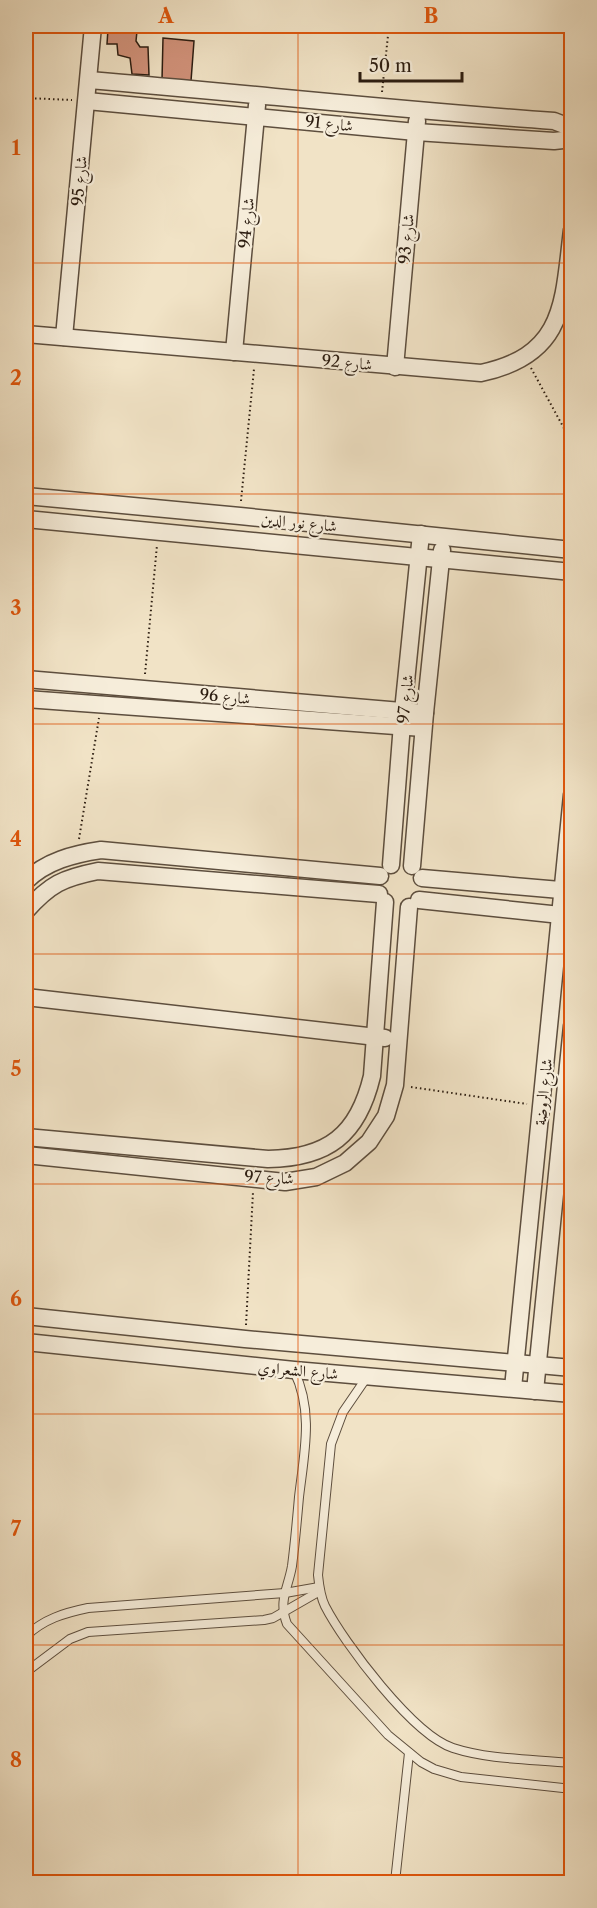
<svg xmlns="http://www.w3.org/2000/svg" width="597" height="1908" font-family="'Libre Caslon Text',Amiri,serif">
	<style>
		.building { fill: #d09179; stroke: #2c1d11; stroke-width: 1.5 }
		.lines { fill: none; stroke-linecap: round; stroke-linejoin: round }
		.service-casing { stroke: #5d4e3e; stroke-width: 10 }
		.minor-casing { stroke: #5d4e3e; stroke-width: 19 }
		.path { stroke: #2c1d11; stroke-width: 2; stroke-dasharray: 1.5 3; stroke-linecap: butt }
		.service { stroke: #f6edda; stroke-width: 8 }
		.minor { stroke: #f6edda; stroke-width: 16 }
		.grid { fill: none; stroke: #df560c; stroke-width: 1.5; stroke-opacity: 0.55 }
		.labels { text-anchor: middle; stroke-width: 4.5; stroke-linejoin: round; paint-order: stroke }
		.street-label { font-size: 16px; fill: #2c1d11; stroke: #f6edda }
		.neatline { fill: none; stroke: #df560c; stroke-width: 2 }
		.grid-label { font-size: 20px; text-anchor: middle; font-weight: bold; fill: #df560c }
	</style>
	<rect width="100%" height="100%" fill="#f1e3c6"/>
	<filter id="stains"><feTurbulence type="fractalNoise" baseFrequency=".00333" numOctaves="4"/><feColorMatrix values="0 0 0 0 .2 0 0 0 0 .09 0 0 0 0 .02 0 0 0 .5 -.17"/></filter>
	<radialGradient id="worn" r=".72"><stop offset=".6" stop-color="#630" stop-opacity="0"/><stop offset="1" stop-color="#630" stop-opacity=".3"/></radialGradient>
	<g class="building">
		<path d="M 108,29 L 137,31 L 136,41 L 140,47 L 148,47 L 149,75 L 132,74 L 130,58 L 118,55 L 117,44 L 107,44 Z"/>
		<path d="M 163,38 L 194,41 L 191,81 L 162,80 Z"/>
	</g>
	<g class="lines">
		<defs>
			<g id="service">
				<path d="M 294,1371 C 314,1411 304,1454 299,1497 C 297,1520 295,1543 292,1566 C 288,1589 278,1600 287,1624 L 388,1735 L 421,1762 L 434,1769 L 461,1777 L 572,1789"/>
				<path d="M 367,1377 L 343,1412 L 331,1444 L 318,1575 C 319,1585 320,1596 325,1606 C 344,1643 413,1735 453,1748 C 490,1760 533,1759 572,1763"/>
				<path d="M 26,1636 C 44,1619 64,1613 88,1608 L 285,1593 L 319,1587"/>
				<path d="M 26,1672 L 70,1639 L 88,1632 L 264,1620 L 273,1618 L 320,1591"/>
				<path d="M 395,1882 L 409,1753"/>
			</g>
			<g id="minor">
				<path d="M 89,80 C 244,93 399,110 554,121 L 572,128"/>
				<path d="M 87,101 L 416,132 L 554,141 L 572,139"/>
				<path d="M 26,334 L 481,373 C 566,355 563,302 572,230"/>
				<path d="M 64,337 L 93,26"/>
				<path d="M 234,352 L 257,105"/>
				<path d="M 395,367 L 417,121"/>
				<path d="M 26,496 L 240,516 L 572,550"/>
				<path d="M 26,519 L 572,572"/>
				<path d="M 26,679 L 425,713"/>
				<path d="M 26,699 L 423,728"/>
				<path d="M 391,865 L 403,711 L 421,534"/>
				<path d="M 412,866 L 425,713 L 442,550"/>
				<path d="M 422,878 L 572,891"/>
				<path d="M 26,881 C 46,861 74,854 101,850 L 380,876"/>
				<path d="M 419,900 L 570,916"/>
				<path d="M 26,911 C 50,884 63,878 98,871 L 379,894"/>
				<path d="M 26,997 L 385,1038"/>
				<path d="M 26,1137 L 268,1159 C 328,1158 358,1135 372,1076 L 385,902"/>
				<path d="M 26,1155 L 285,1182 L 316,1177 L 345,1163 L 369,1142 L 386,1116 L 395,1085 L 409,907"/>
				<path d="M 26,1316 L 245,1339 L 572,1368"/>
				<path d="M 26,1342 L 294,1370 L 572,1394"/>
				<path d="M 513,1388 L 572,795"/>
				<path d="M 535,1391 L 572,1026"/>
			</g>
		</defs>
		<use href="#service" class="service-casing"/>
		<use href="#minor" class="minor-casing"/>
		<g class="path">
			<path d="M 382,92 L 389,26"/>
			<path d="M 26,98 L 72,100"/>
			<path d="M 531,368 L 572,443"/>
			<path d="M 241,501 L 254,369"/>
			<path d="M 145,674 L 157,545"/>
			<path d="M 79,839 L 99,718"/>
			<path d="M 411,1087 L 527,1104"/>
			<path d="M 246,1325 L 253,1192"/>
		</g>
		<use href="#service" class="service"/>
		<use href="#minor" class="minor"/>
	</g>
	<path class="grid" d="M 298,26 L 298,1882M 26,263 L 572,263M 26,494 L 572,494M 26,724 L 572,724M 26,954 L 572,954M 26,1184 L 572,1184M 26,1414 L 572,1414M 26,1645 L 572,1645"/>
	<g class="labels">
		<g class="street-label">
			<text transform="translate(329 123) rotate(6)" y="6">شارع 91</text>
			<text transform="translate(79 181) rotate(-85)" y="6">شارع 95</text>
			<text transform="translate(246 223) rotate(-85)" y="6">شارع 94</text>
			<text transform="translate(406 239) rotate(-85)" y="6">شارع 93</text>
			<text transform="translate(347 362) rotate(5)" y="6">شارع 92</text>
			<text transform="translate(299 522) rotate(6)" y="6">شارع نور الدين</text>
			<text transform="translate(225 696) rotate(5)" y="6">شارع 96</text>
			<text transform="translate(405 699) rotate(-84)" y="6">شارع 97</text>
			<text transform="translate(543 1092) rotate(-84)" y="6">شارع الروضة</text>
			<text transform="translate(269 1177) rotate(3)" y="6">شارع 97</text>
			<text transform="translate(298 1370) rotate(5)" y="6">شارع الشعراوي</text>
		</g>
	</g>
	<rect width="597" height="1908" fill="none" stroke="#f1e3c6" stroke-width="66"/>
	<path d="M360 72v9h102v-9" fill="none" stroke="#2c1d11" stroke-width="3"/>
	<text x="369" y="72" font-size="18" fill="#2c1d11" stroke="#f6edda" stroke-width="4.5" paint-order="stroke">50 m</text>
	<rect x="33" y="33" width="531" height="1842" class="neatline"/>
	<g class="grid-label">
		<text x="166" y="23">A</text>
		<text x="431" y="23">B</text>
		<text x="16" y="155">1</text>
		<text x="16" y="385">2</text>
		<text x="16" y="615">3</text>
		<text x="16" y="846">4</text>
		<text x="16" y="1076">5</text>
		<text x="16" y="1306">6</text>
		<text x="16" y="1536">7</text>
		<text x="16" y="1767">8</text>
	</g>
	<rect width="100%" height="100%" filter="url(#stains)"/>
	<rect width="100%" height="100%" fill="url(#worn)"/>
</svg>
